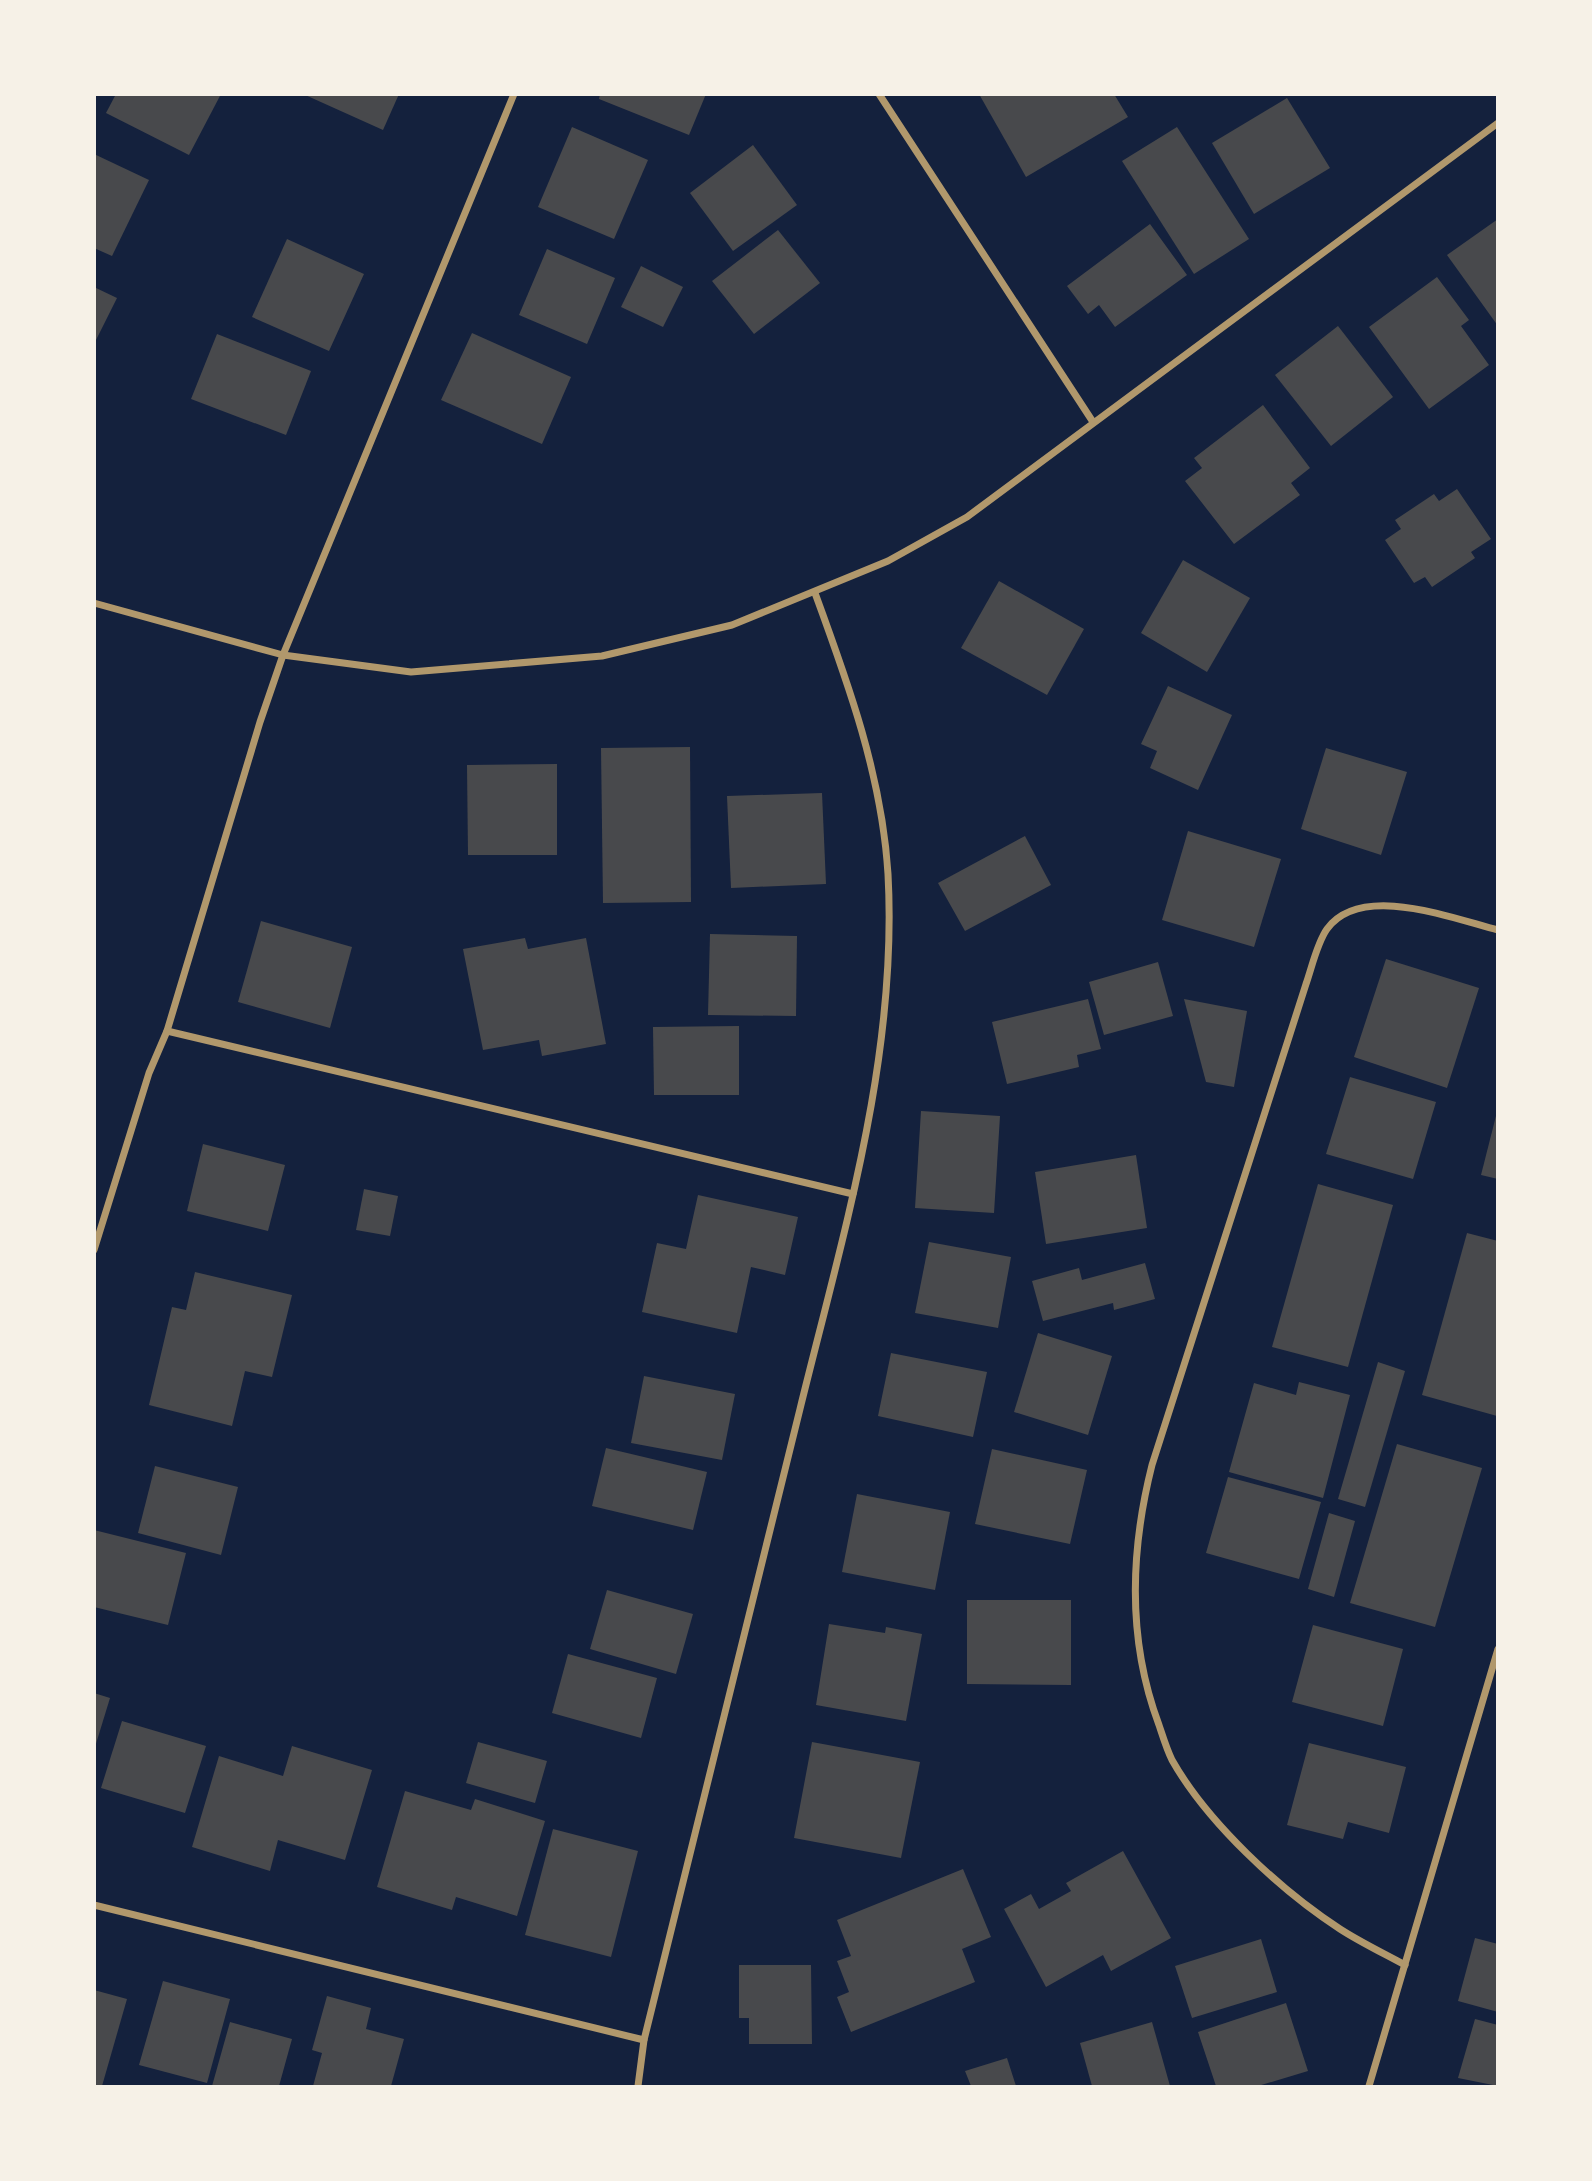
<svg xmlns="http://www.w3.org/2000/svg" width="1592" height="2181" font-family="'Times New Roman',serif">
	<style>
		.building { fill: #48494c }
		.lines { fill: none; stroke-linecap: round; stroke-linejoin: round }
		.minor { stroke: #b1986c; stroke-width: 7 }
	</style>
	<rect width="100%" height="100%" fill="#14213d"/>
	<g class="building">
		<path d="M 116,94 L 221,94 L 189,155 L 106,113 Z"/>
		<path d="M 303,94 L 399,94 L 383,130 Z"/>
		<path d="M 600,94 L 706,94 L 689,135 L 599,99 Z"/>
		<path d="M 979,94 L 1114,94 L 1128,117 L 1026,177 Z"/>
		<path d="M 1287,98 L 1330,168 L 1254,214 L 1212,143 Z"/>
		<path d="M 572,127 L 648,160 L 614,239 L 538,207 Z"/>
		<path d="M 1177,127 L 1249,239 L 1194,274 L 1122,161 Z"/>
		<path d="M 753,145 L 797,205 L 733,251 L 690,193 Z"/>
		<path d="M 94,154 L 149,180 L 112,256 L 94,248 Z"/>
		<path d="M 1498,219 L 1498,326 L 1447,255 Z"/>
		<path d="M 1150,224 L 1187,275 L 1115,327 L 1099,305 L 1088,314 L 1067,286 Z"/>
		<path d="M 778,230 L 820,283 L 754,334 L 712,281 Z"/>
		<path d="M 287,239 L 364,274 L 329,351 L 252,317 Z"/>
		<path d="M 547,249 L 615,278 L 587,344 L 519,315 Z"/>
		<path d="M 641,266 L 683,287 L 663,327 L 621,307 Z"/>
		<path d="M 1437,277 L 1469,320 L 1461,326 L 1489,365 L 1429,409 L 1369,327 Z"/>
		<path d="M 94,287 L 117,298 L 94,344 Z"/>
		<path d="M 1338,326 L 1393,397 L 1331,446 L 1275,375 Z"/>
		<path d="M 472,333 L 571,377 L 542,444 L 441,400 Z"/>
		<path d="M 217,334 L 311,371 L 286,435 L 191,399 Z"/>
		<path d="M 1263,405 L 1310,468 L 1291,483 L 1300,495 L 1234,544 L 1185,481 L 1202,468 L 1194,458 Z"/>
		<path d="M 1457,489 L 1491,539 L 1471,552 L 1475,558 L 1432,587 L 1425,577 L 1414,583 L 1385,540 L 1401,529 L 1395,520 L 1434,494 L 1439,501 Z"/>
		<path d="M 1183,560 L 1250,598 L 1207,672 L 1141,633 Z"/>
		<path d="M 999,581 L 1084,629 L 1047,695 L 961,648 Z"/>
		<path d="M 1168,686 L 1232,715 L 1198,790 L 1150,768 L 1157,751 L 1141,744 Z"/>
		<path d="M 690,747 L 691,902 L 603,903 L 601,748 Z"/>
		<path d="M 1326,748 L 1407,772 L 1381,855 L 1301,829 Z"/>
		<path d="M 557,764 L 557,855 L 468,855 L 467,765 Z"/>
		<path d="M 822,793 L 826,884 L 731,888 L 727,796 Z"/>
		<path d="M 1188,831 L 1281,859 L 1254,947 L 1162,920 Z"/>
		<path d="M 1025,836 L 1051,885 L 965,931 L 938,883 Z"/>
		<path d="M 261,921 L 352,947 L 330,1028 L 238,1002 Z"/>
		<path d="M 710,934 L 797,936 L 796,1016 L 708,1015 Z"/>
		<path d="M 525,938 L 528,949 L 586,938 L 606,1044 L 542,1056 L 539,1040 L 483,1050 L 463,949 Z"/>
		<path d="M 1386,959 L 1479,988 L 1447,1088 L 1354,1057 Z"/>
		<path d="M 1158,962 L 1173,1016 L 1104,1035 L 1089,982 Z"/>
		<path d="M 1088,999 L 1101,1049 L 1077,1055 L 1079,1067 L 1007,1084 L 992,1022 Z"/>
		<path d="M 1184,999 L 1247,1011 L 1234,1087 L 1206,1082 Z"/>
		<path d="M 739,1026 L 739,1095 L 654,1095 L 653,1027 Z"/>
		<path d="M 1350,1077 L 1436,1102 L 1413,1179 L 1326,1154 Z"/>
		<path d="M 1498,1108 L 1498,1179 L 1481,1175 Z"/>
		<path d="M 921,1111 L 1000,1116 L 994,1213 L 915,1208 Z"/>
		<path d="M 203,1144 L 285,1165 L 268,1231 L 187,1211 Z"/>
		<path d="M 1136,1155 L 1147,1228 L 1046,1244 L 1035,1172 Z"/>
		<path d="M 1318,1184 L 1393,1205 L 1348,1367 L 1272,1347 Z"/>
		<path d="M 364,1189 L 398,1196 L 390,1236 L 356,1230 Z"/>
		<path d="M 698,1195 L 798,1217 L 785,1275 L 751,1267 L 737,1333 L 642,1312 L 657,1243 L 686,1249 Z"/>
		<path d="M 1467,1233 L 1498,1241 L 1497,1416 L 1422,1395 Z"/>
		<path d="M 929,1242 L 1011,1257 L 998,1328 L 915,1313 Z"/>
		<path d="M 1145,1263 L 1155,1299 L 1114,1310 L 1113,1303 L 1043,1321 L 1032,1281 L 1079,1268 L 1082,1280 Z"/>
		<path d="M 195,1272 L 292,1295 L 272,1377 L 245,1371 L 232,1426 L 149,1405 L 172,1307 L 186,1310 Z"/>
		<path d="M 1038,1333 L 1112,1356 L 1088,1435 L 1014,1412 Z"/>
		<path d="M 891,1353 L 987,1372 L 973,1437 L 878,1416 Z"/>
		<path d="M 1378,1362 L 1405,1371 L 1365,1507 L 1338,1499 Z"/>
		<path d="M 644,1376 L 735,1394 L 722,1460 L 631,1443 Z"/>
		<path d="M 1299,1382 L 1350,1395 L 1323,1498 L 1229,1472 L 1254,1383 L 1296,1395 Z"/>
		<path d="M 1397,1444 L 1482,1468 L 1435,1627 L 1350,1603 Z"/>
		<path d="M 606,1448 L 707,1472 L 693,1530 L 592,1506 Z"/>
		<path d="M 992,1449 L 1087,1470 L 1070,1544 L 975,1524 Z"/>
		<path d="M 155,1466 L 238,1487 L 221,1555 L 138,1533 Z"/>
		<path d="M 1228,1477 L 1321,1502 L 1299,1579 L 1206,1553 Z"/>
		<path d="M 857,1494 L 950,1512 L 935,1590 L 842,1572 Z"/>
		<path d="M 1329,1513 L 1355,1521 L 1334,1597 L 1308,1589 Z"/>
		<path d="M 94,1530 L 186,1553 L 168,1625 L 94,1607 Z"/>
		<path d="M 607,1590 L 693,1614 L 676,1674 L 590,1649 Z"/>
		<path d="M 967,1600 L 1071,1600 L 1071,1685 L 967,1684 Z"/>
		<path d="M 829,1624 L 885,1633 L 886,1627 L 922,1634 L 906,1721 L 816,1705 Z"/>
		<path d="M 1313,1625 L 1403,1649 L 1383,1726 L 1292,1702 Z"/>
		<path d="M 568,1654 L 657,1678 L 641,1738 L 552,1713 Z"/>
		<path d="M 94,1693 L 110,1698 L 95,1747 L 94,1747 Z"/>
		<path d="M 122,1721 L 206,1746 L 185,1813 L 101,1788 Z"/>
		<path d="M 478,1742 L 547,1761 L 535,1803 L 466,1783 Z"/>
		<path d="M 812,1742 L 920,1762 L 901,1858 L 794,1838 Z"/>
		<path d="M 1309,1743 L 1406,1767 L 1389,1833 L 1348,1822 L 1343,1839 L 1287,1825 Z"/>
		<path d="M 292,1746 L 372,1770 L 345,1860 L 278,1840 L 270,1871 L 192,1847 L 219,1756 L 283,1776 Z"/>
		<path d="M 405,1791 L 471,1810 L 475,1799 L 545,1821 L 517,1916 L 456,1897 L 452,1910 L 377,1887 Z"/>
		<path d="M 553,1829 L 638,1851 L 611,1957 L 525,1935 Z"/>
		<path d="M 1123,1851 L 1171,1938 L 1111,1971 L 1103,1955 L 1046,1987 L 1004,1909 L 1031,1894 L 1039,1909 L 1071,1891 L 1066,1883 Z"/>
		<path d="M 963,1869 L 991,1937 L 962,1949 L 975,1982 L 851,2032 L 837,1997 L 849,1992 L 837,1961 L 851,1956 L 837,1920 Z"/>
		<path d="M 1475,1938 L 1498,1944 L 1498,2012 L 1458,2001 Z"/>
		<path d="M 1261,1939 L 1277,1992 L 1192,2018 L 1175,1966 Z"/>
		<path d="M 739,1965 L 811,1965 L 812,2044 L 749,2044 L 749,2018 L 739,2018 Z"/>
		<path d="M 163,1981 L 230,1999 L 207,2083 L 139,2065 Z"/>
		<path d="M 94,1990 L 127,1999 L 102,2086 L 94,2086 Z"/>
		<path d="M 327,1996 L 371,2008 L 366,2029 L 404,2039 L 391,2086 L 313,2086 L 322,2053 L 312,2050 Z"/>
		<path d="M 1286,2003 L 1308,2071 L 1258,2086 L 1216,2086 L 1198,2032 Z"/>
		<path d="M 1475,2019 L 1498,2025 L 1498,2086 L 1458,2078 Z"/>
		<path d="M 230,2022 L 292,2039 L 279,2086 L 212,2086 Z"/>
		<path d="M 1152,2022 L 1170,2086 L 1092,2086 L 1080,2043 Z"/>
		<path d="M 1007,2058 L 1016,2086 L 971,2086 L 965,2071 Z"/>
	</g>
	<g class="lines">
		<g class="minor">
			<path d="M 879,94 L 1093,422"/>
			<path d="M 94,603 L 283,655 L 411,672 L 602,656 L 732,625 L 888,561 L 967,517 L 1498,123"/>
			<path d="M 167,1031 L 853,1194"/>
			<path d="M 94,1250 L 149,1073 L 167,1031 L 260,722 L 283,655 L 514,94"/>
			<path d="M 94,1905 L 644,2040"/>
			<path d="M 1405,1965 C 1383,1953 1360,1942 1340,1929 C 1280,1890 1207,1822 1172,1760 C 1167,1750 1163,1737 1159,1725 C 1127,1640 1130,1552 1152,1465 L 1306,984 C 1312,967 1317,943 1327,929 C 1361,882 1454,919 1498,930"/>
			<path d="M 638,2086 L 644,2040 C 696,1830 748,1619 800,1409 C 843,1234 898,1056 888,874 C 882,776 848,683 815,593"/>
			<path d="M 1369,2086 L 1498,1649"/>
		</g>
	</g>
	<rect width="1592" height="2181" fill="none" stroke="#f6f1e7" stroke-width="192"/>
</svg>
